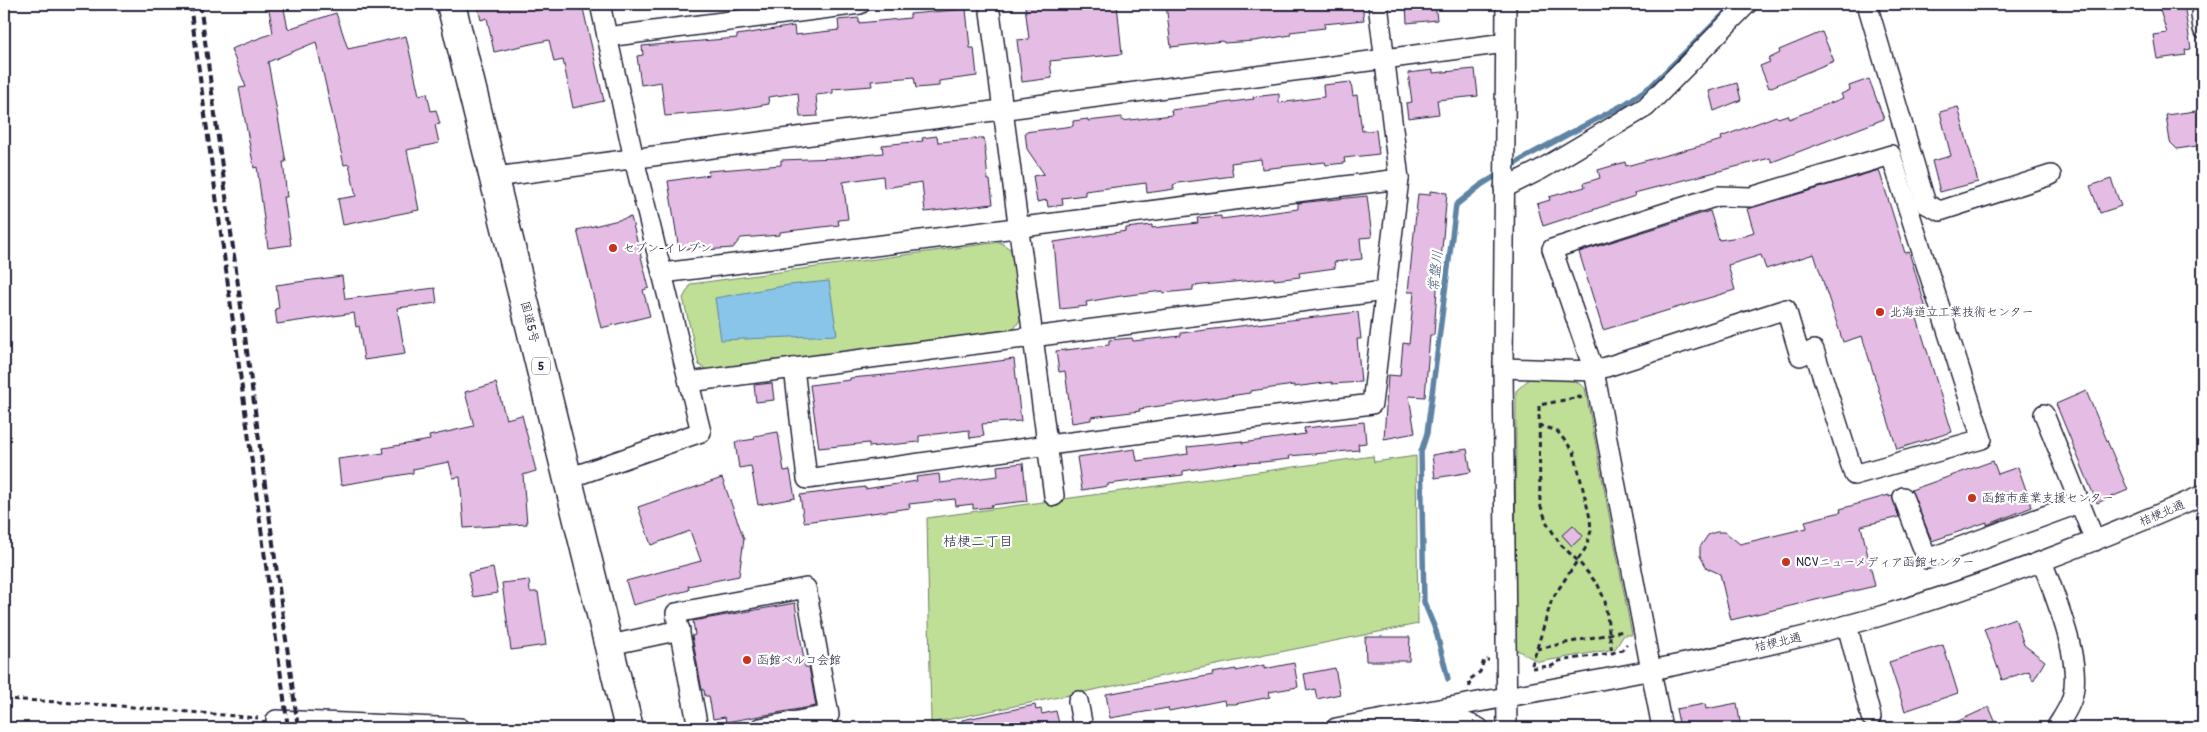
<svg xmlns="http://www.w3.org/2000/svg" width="2207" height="732" font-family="Pangolin,'Klee One',sans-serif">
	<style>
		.green { fill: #bfde96; stroke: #708068 }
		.water { fill: #88c5e8; stroke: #5f84a3 }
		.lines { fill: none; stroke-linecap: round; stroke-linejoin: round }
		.stream { stroke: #5f84a3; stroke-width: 5.5 }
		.building { fill: #e5bce4; stroke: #22223b }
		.minor-casing { stroke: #22223b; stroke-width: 22 }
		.highway-casing { stroke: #22223b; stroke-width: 31 }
		.path { stroke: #22223b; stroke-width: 3; stroke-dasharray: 5 4; stroke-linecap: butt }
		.minor { stroke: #fff; stroke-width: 19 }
		.highway { stroke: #fff; stroke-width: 28 }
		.rail { stroke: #22223b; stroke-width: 4; stroke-dasharray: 8 4; stroke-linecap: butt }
		.poi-dot { fill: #c8321e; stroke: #fff; stroke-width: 2 }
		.labels { text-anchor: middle; stroke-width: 4.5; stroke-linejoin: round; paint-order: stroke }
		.shield { fill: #fff; stroke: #646476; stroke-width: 1 }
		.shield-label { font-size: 11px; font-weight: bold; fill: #22223b }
		.poi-label { font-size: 12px; fill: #22223b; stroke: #fff; text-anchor: start }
		.street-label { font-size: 12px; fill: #22223b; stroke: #fff }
		.water-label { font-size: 14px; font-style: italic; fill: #465b78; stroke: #fff }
		.neighbourhood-label { font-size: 14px; fill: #22223b; stroke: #fff }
	</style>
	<rect width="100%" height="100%" fill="#fff"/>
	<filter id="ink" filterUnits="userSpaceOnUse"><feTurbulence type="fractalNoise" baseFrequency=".02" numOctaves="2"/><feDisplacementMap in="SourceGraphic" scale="10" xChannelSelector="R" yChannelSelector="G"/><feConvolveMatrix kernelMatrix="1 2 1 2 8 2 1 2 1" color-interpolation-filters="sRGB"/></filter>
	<g filter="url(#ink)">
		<g class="green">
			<path d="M 1000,242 L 1013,251 L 1022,317 L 1014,329 L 709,371 L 699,365 L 683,298 L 691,284 Z"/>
			<path d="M 1530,378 L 1573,379 L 1585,388 L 1632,635 L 1624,635 L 1615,649 L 1539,662 L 1515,649 L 1516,391 Z"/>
			<path d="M 1373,456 L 1374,462 L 1416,456 L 1418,624 L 931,723 L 927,518 Z"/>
		</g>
		<path class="water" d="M 829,281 L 837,335 L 721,340 L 715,298 L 789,285 Z"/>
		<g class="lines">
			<path class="stream" d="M 1448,679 L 1436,631 L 1424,602 L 1421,452 L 1427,433 L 1456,205 L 1481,185 L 1531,154 L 1625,104 L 1651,86 L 1726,12"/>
		</g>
		<g class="building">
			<path d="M 268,4 L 283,4 L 288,29 L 336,13 L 348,49 L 406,36 L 419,95 L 427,93 L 431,111 L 436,110 L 440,124 L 435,125 L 439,143 L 407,150 L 419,210 L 343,225 L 338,199 L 356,196 L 349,164 L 344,165 L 316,42 L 268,62 L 286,162 L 283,162 L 287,197 L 284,197 L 291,245 L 268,248 L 257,167 L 254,168 L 239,88 L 246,87 L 231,49 L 273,33 Z"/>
			<path d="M 477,4 L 532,4 L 534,11 L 568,4 L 582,4 L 604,101 L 573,108 L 563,60 L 554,62 L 549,40 L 494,52 L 487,18 L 481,20 Z"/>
			<path d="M 1033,4 L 1117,4 L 1122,54 L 1050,61 L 1052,78 L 1022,82 L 1017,40 L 1029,39 L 1025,6 Z"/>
			<path d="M 1166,4 L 1286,4 L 1286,6 L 1307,4 L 1362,4 L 1364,20 L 1324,24 L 1325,28 L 1290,32 L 1291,35 L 1254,41 L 1224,43 L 1223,41 L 1171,47 Z"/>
			<path d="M 1406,4 L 1435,4 L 1437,20 L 1407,23 Z"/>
			<path d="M 2158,4 L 2184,4 L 2191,49 L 2185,50 L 2186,55 L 2157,59 L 2153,35 L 2167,33 Z"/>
			<path d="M 966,9 L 970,48 L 974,48 L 977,76 L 939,81 L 939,86 L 916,88 L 914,77 L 871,81 L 872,86 L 833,89 L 833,93 L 816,95 L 818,116 L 800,117 L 798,93 L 768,97 L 769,104 L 734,110 L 665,116 L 661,82 L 641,85 L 637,56 L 643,55 L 642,46 L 737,38 L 737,35 L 794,26 L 795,35 L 839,30 L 838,20 L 859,18 L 859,23 L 910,18 L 910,14 Z"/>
			<path d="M 1822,32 L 1834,61 L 1769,88 L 1760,66 L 1770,62 L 1768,59 L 1780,53 L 1779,50 Z"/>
			<path d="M 1475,69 L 1478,96 L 1437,100 L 1439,114 L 1408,118 L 1406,103 L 1412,102 L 1408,73 L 1433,70 L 1433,73 Z"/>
			<path d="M 1869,79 L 1884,119 L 1772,162 L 1770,158 L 1634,193 L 1635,196 L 1543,226 L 1537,204 L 1550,200 L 1549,197 L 1585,187 L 1584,183 L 1600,178 L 1598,170 L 1625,162 L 1626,166 L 1722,140 L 1721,137 L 1776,116 L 1778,118 L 1787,115 L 1789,119 L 1843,98 L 1841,94 L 1850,90 L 1849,86 Z"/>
			<path d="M 1351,82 L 1353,96 L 1357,95 L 1362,131 L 1376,130 L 1379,154 L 1344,158 L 1345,163 L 1326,165 L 1325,162 L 1262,169 L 1261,159 L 1231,163 L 1233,176 L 1178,183 L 1173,185 L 1174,189 L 1147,193 L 1146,183 L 1085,191 L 1085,195 L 1062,198 L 1063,205 L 1048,207 L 1047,200 L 1037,202 L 1033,176 L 1044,174 L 1027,149 L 1025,132 L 1073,126 L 1073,121 L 1088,119 L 1088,121 L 1122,117 L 1122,121 L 1172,115 L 1171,110 L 1254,99 L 1253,97 L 1279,94 L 1279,103 L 1324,97 L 1323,85 Z"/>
			<path d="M 1737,83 L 1741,100 L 1714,111 L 1709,91 Z"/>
			<path d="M 1958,107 L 1978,182 L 1940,192 L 1932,161 L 1951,156 L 1940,112 Z"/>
			<path d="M 2203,110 L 2203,145 L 2177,149 L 2170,142 L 2166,115 Z"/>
			<path d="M 937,136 L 938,142 L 984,138 L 988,180 L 990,180 L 993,204 L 925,212 L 922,182 L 884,188 L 883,176 L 843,182 L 848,219 L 838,220 L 839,225 L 780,232 L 780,235 L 741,238 L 733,248 L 704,250 L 704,246 L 679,250 L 668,181 L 709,175 L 708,171 L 781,165 L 781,160 L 837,158 L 883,153 L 882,145 L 923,141 L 922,138 Z"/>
			<path d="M 1879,170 L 1905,253 L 1909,252 L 1928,315 L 1917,318 L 1952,432 L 1897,449 L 1862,336 L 1843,342 L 1814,254 L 1766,269 L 1761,255 L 1728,265 L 1735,290 L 1603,330 L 1579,252 L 1710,211 L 1719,240 L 1739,237 L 1754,232 L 1747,209 Z"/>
			<path d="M 2111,179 L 2121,206 L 2100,213 L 2090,186 Z"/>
			<path d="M 1430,191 L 1447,193 L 1441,260 L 1439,260 L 1434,335 L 1430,335 L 1425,397 L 1409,396 L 1415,433 L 1384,439 L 1388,375 L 1400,376 L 1403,343 L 1409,344 L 1414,292 L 1408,292 L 1418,194 L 1430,195 Z"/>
			<path d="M 1367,196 L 1372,237 L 1360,238 L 1362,259 L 1334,262 L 1335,268 L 1299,273 L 1300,277 L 1274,280 L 1274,278 L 1193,286 L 1193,290 L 1163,293 L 1163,291 L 1121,296 L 1086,302 L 1087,306 L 1060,309 L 1054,242 L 1126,231 L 1126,228 L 1152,225 L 1152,228 L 1198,223 L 1197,218 L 1221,216 L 1221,219 L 1268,213 L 1298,209 L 1298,203 Z"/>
			<path d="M 631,217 L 649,288 L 643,290 L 650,316 L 601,328 L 577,230 Z"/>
			<path d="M 342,276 L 345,299 L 347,299 L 435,288 L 437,303 L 397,308 L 405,354 L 364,360 L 359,326 L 356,327 L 354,313 L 277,324 L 275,309 L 279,308 L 276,285 Z"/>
			<path d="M 1358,312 L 1361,339 L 1357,339 L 1361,382 L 1332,384 L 1332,382 L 1294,387 L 1294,385 L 1250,391 L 1250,393 L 1139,409 L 1140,411 L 1091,417 L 1091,420 L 1072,423 L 1065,371 L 1059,372 L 1056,351 L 1109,345 L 1109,340 L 1132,338 L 1133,341 L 1181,336 L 1181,333 Z"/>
			<path d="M 1014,359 L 1021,421 L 982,424 L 984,436 L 970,438 L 969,430 L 919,436 L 919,442 L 869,447 L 869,443 L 819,448 L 810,385 L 850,380 L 850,378 L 908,373 Z"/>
			<path d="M 496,383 L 506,419 L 522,415 L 536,471 L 523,475 L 527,524 L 464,528 L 460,477 L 453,478 L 449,462 L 413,469 L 413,473 L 341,485 L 338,459 L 384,453 L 383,448 L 430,440 L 429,436 L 474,426 L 465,392 Z"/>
			<path d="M 772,383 L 774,400 L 756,402 L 754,385 Z"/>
			<path d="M 2086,391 L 2128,490 L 2097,503 L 2056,404 Z"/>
			<path d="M 1364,422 L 1366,443 L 1358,444 L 1359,450 L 1289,456 L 1290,459 L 1263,462 L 1227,464 L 1183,471 L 1183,475 L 1108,484 L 1108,486 L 1082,490 L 1077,457 L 1135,449 L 1137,461 L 1188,454 L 1187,447 L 1242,441 L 1242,443 L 1305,434 L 1304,428 Z"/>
			<path d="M 778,432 L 784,471 L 790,470 L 795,498 L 758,505 L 751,466 L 739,468 L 735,442 L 755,439 L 754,436 Z"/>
			<path d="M 1467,449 L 1471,472 L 1435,478 L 1432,455 Z"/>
			<path d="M 1993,461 L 1998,474 L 2018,467 L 2032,507 L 1987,525 L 1987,522 L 1932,541 L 1911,490 Z"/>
			<path d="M 1023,463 L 1027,501 L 991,505 L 992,507 L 973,509 L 973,504 L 956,506 L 955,499 L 909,504 L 910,508 L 804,522 L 800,495 L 865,487 L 865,489 L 917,481 L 916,477 L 939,474 L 940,483 L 998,476 L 997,466 Z"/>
			<path d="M 722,478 L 744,539 L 739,576 L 688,586 L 689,590 L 633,605 L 626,581 L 701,561 L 690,531 L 651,545 L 638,507 Z"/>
			<path d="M 1889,495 L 1889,497 L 1892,496 L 1899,517 L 1861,526 L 1875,586 L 1731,620 L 1720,574 L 1707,568 L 1700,556 L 1700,547 L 1708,535 L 1716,532 L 1725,532 L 1740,544 L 1807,528 L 1805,521 L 1841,512 L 1840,509 Z"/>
			<path d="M 1573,525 L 1583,536 L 1572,546 L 1562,535 Z"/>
			<path d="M 493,568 L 498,593 L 473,597 L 468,573 Z"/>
			<path d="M 529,580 L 530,592 L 538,592 L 546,645 L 511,650 L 502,583 Z"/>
			<path d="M 795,603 L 805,667 L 809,667 L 816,706 L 726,722 L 725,717 L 713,719 L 709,696 L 705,696 L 704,690 L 702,690 L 692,636 L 695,635 L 693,621 Z"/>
			<path d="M 2015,618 L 2024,645 L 2045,661 L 2033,681 L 2029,671 L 2002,680 L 1984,629 Z"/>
			<path d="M 1365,637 L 1410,637 L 1409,661 L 1366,661 Z"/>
			<path d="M 1943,645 L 1958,693 L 1905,711 L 1889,662 Z"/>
			<path d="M 1294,663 L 1298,687 L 1269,692 L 1270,697 L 1235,704 L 1225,704 L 1224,700 L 1169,711 L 1168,708 L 1110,718 L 1106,694 L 1213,675 L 1212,673 L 1236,669 L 1236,671 L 1264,665 L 1264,669 Z"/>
			<path d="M 1335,668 L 1340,694 L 1317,699 L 1315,689 L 1307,691 L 1304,674 Z"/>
			<path d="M 1737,703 L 1741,728 L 1680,728 L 1676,709 L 1705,704 L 1706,709 Z"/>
			<path d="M 1035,705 L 1036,710 L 1041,709 L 1042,714 L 1056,711 L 1060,728 L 962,728 L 962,720 Z"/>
			<path d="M 1989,707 L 1998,728 L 1943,728 Z"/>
		</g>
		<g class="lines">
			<defs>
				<g id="minor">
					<path d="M 989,4 L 1054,496"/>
					<path d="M 1506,4 L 1503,368 L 1507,728"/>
					<path d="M 1867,4 L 1926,204 L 1940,211 L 2051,175"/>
					<path d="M 2203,14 L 2201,15 L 2203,29"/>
					<path d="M 607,37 L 860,4"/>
					<path d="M 1891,155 L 1982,439 L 1854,475 L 1814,350 L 1800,356 L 1786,309 L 1594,371 L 1552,249 L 1718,196 L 1751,197 Z"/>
					<path d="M 495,177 L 1505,43"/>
					<path d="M 1504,188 L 1540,170 L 1646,107 L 1747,4"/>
					<path d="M 663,273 L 1399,179"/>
					<path d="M 794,368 L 1384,291"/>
					<path d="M 1503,368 L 1594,371 L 1662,728"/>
					<path d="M 689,382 L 794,368 L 807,479 L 1048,445 L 1372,404 L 1399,179 L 1378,4"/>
					<path d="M 2044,414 L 2095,541"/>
					<path d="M 569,478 L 701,432 L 634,159 L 600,4"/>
					<path d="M 1903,497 L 1927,559 L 2080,503"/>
					<path d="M 2043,563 C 2055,599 2083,660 2072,698 C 2069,709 2062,718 2056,728"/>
					<path d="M 1847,625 L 1871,717"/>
					<path d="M 610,645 L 680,630"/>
					<path d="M 1078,701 L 1083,728"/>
					<path d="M 276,720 L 460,728"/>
					<path d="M 698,728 L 676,613 L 806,588 L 829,715 L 760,728"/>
					<path d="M 1336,728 C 1516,694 1700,667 1877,617 C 1989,584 2096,542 2203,495"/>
					<path d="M 1432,728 L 1465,722 L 1479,728"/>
				</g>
				<path id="highway" d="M 451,4 L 629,728"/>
			</defs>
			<use href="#minor" class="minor-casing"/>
			<use href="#highway" class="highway-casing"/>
			<g class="path">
				<path d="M 1581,399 L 1580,397 L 1539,405 L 1540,504 L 1547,523 L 1560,544 L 1578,561 L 1598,585 L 1605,601 L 1612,653"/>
				<path d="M 1539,425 L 1557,431 L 1574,452 L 1590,518 L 1591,531 L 1585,549 L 1552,599 L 1531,668 L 1552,666 L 1559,661 L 1612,653 L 1622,650 L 1627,644"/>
				<path d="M 1537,649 L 1624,631"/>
				<path d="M 1470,687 L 1469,680 L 1480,672 L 1484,660 L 1489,660"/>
				<path d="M 4,699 L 109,705 L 258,718"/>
			</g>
			<use href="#minor" class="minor"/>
			<use href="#highway" class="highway"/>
			<g class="rail">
				<path d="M 190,4 L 288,728"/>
				<path d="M 200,4 L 298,728"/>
			</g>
		</g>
	</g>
	<g class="poi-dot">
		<circle cx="613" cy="248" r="5"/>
		<circle cx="1880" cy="312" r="5"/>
		<circle cx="1972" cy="498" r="5"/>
		<circle cx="1786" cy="562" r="5"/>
		<circle cx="747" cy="660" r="5"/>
	</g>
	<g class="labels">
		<rect class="shield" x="532" y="357.5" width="18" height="17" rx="4"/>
		<g class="shield-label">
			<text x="541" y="370">5</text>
		</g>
		<g class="poi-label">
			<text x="623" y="252">セブン-イレブン</text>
			<text x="1890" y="316">北海道立工業技術センター</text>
			<text x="1982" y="502">函館市産業支援センター</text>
			<text x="1796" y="566">NCVニューメディア函館センター</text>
			<text x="757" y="664">函館ベルコ会館</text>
		</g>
		<g class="street-label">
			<text transform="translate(530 322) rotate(76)" y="4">国道5号</text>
			<text transform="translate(2162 513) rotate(-23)" y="4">桔梗北通</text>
			<text transform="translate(1778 642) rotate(-13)" y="4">桔梗北通</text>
		</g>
		<g class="water-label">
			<text transform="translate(1435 271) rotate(-83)" y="5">常盤川</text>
		</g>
		<g class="neighbourhood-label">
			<text x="978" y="546">桔梗二丁目</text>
		</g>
	</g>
	<rect width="2207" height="732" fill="none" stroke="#fff" stroke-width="20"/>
	<rect x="10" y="10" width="2187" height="712" fill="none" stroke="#22223b" stroke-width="2" filter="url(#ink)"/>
</svg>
